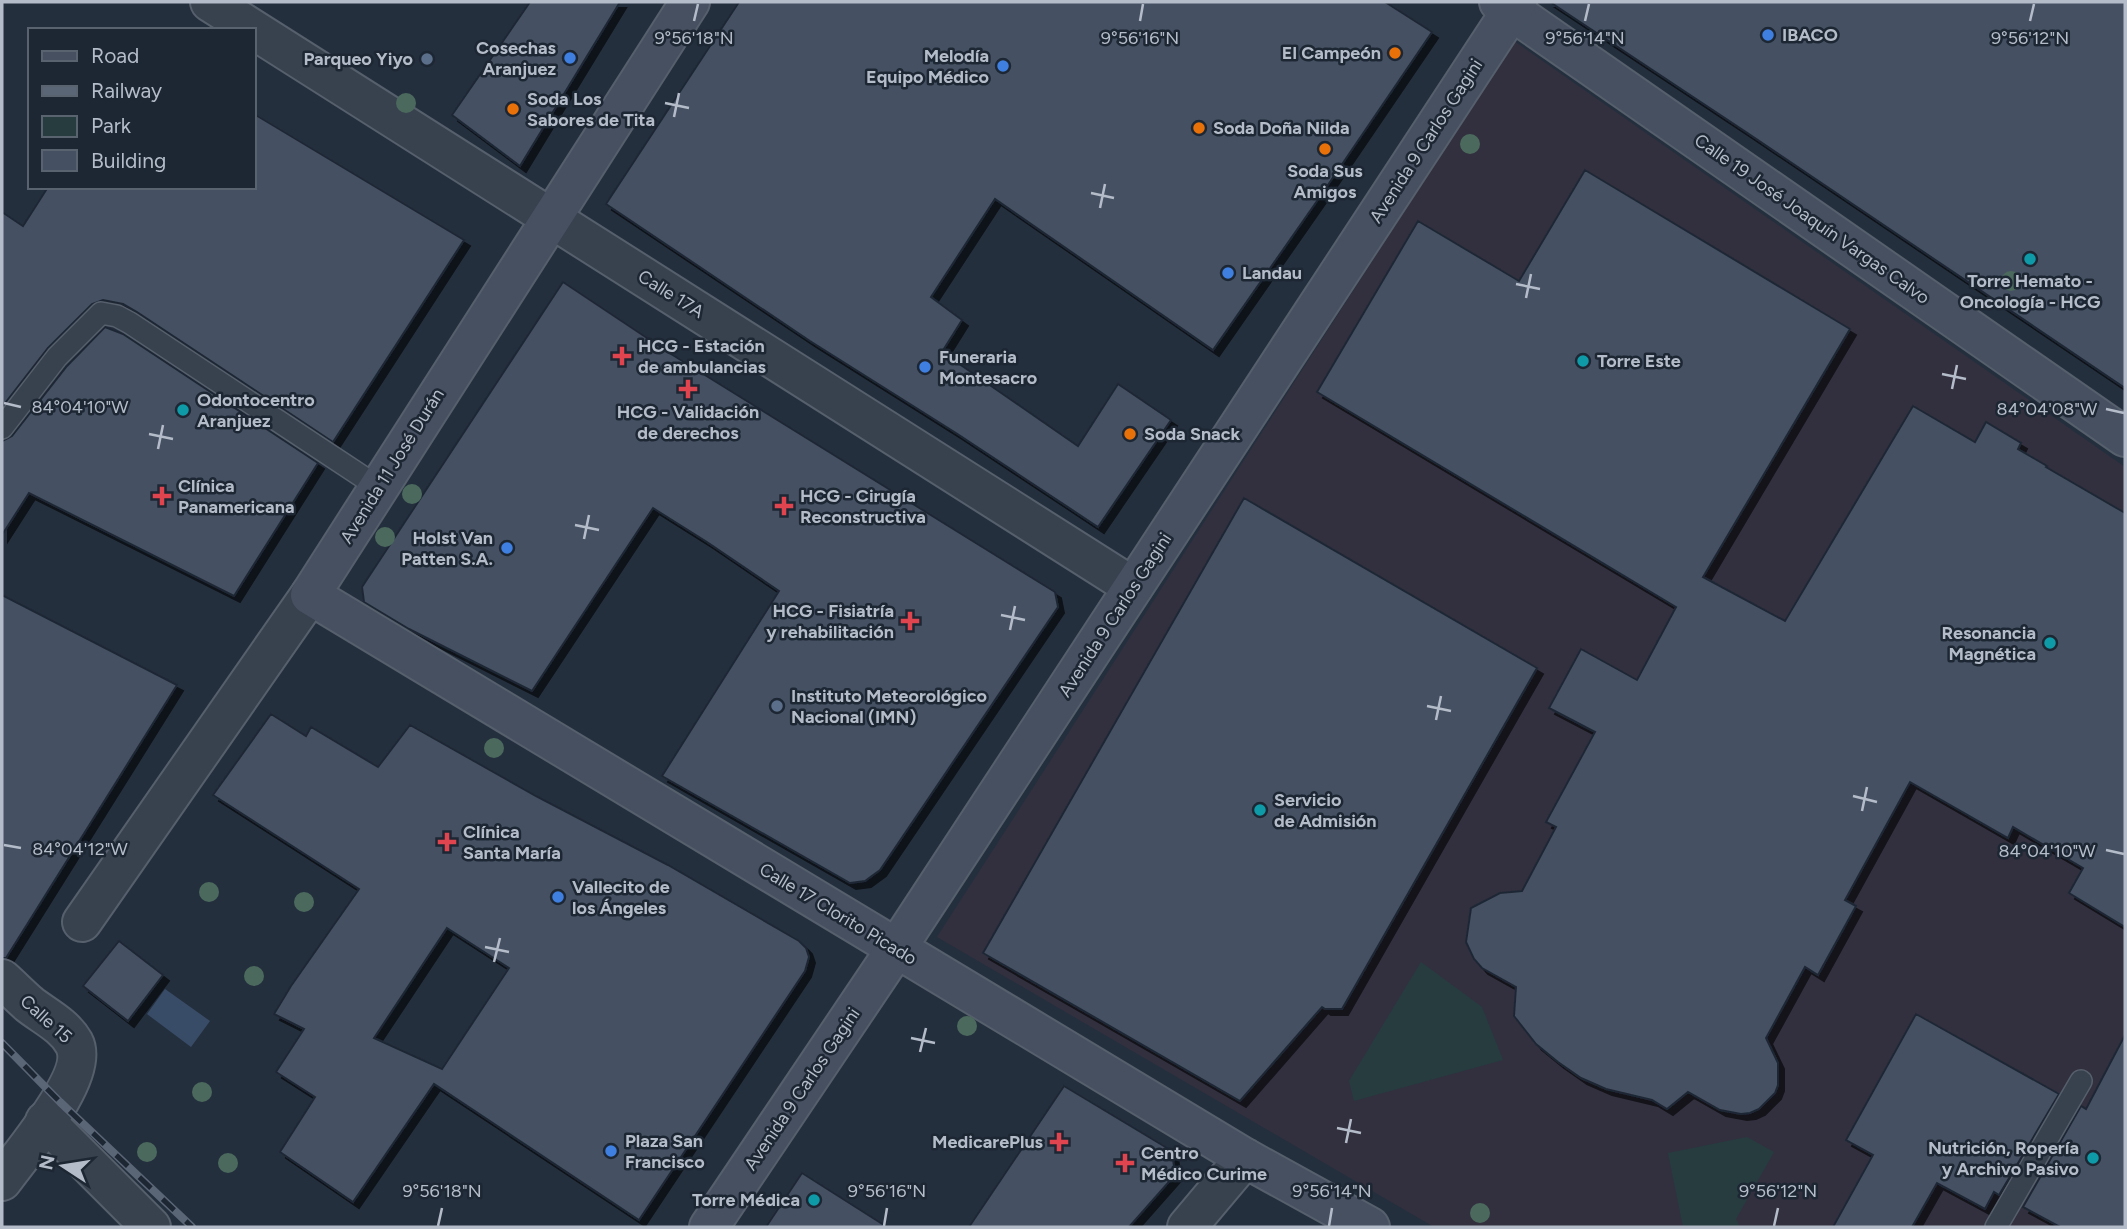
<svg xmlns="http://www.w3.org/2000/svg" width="2127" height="1229" font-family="Figtree,sans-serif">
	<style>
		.medical { fill: #32303f }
		.green { fill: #263c3f }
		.water { fill: #394c67 }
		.building { fill: #455162; stroke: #1f2835; stroke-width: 2; fill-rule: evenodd; filter: url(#shadow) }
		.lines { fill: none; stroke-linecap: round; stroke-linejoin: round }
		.lane-casing { stroke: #565f6c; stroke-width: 24 }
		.street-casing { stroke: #565f6c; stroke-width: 42 }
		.secondary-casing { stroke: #565f6c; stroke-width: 42 }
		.lane { stroke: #38414e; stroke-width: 21 }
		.street { stroke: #38414e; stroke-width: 38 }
		.secondary { stroke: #465061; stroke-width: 38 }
		.rail-casing { stroke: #5a6575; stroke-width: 8 }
		.rail { stroke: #1d2633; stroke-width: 5; stroke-dasharray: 16; stroke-linecap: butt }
		.tree { fill: #4b6a5d }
		.ticks { fill: none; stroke: #b4bcc9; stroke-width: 2.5 }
		.shop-dot { fill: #3f7fe0; stroke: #1d2633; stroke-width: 2.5 }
		.food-dot { fill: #e8710a; stroke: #1d2633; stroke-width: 2.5 }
		.service-dot { fill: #5c6f8a; stroke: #1d2633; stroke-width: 2.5 }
		.culture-dot { fill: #0f9aa8; stroke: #1d2633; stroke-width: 2.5 }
		.health-dot { fill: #e0444e; stroke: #1d2633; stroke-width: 2.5 }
		.labels { text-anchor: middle; stroke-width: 5; stroke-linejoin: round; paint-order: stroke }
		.poi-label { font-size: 18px; font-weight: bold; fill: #b4bcc9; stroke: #1d2633; text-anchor: start }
		.street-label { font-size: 18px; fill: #b4bcc9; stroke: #1d2633 }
		.ticks-label { font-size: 18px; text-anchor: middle; fill: #b4bcc9; stroke: #1d2633; stroke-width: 5; stroke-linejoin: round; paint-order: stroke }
	</style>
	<defs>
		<filter id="shadow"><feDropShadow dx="6" dy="6" stdDeviation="0" flood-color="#0009"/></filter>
	</defs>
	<rect width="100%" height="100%" fill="#242f3e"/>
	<path class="medical" d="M 1514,41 L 2125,467 L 2125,1227 L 1434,1227 L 937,937 Z"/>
	<g class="green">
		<path d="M 1421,962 L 1482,1007 L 1503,1060 L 1354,1101 L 1349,1081 Z"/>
		<path d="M 1747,1137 L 1774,1152 L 1736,1219 L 1740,1227 L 1683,1227 L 1668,1153 Z"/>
	</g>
	<path class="water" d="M 165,989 L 210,1021 L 191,1047 L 147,1014 Z"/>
	<g class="building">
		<path d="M 530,2 L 620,2 L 520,166 L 452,115 Z"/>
		<path d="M 739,2 L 1385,2 L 1432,32 L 1317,201 L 1213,350 L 995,199 L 931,297 L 962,320 L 942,352 L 1078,446 L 1118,384 L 1171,420 L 1098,527 L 956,433 L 810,341 L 606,204 Z"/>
		<path d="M 1550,2 L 2125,2 L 2125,388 L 1746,132 Z"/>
		<path d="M 254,114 L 464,240 L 333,442 L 137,312 L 123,304 L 103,300 L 92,304 L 48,348 L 2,407 L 2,212 L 23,226 L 48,187 L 254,187 Z"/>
		<path d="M 1585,170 L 1850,329 L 1703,577 L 1785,621 L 1913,406 L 1975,442 L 1986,422 L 2021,443 L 2018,449 L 2047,466 L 2046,467 L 2125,513 L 2125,927 L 2069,893 L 2083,868 L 2013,827 L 2008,838 L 1910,782 L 1845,900 L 1856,906 L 1818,975 L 1805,967 L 1766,1038 L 1778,1063 L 1778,1085 L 1775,1093 L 1759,1109 L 1750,1113 L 1741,1114 L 1720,1110 L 1688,1092 L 1667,1109 L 1652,1100 L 1606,1089 L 1581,1078 L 1558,1062 L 1536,1044 L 1514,1016 L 1516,987 L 1482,968 L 1474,959 L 1466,942 L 1471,908 L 1500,893 L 1522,891 L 1556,827 L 1546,822 L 1595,732 L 1549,708 L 1581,649 L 1637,680 L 1676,607 L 1317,392 L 1418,221 L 1519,281 Z"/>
		<path d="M 563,282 L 671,354 L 1055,592 L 1058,607 L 880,870 L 865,881 L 850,883 L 662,776 L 779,591 L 707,542 L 653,508 L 532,691 L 409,629 L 364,602 L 362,587 Z"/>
		<path d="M 105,327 L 123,334 L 318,463 L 234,596 L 29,493 L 2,535 L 2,441 L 12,436 L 67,366 Z"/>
		<path d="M 1244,498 L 1537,668 L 1342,1009 L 1325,1009 L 1322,1007 L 1240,1101 L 983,953 Z"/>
		<path d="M 2,595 L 177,685 L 6,958 L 2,958 Z"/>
		<path d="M 271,714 L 306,736 L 311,727 L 378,767 L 410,725 L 536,796 L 668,865 L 799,941 L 806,948 L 809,957 L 805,971 L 639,1220 L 434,1084 L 353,1202 L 280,1152 L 315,1097 L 276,1072 L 304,1029 L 274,1014 L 291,986 L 359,889 L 213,795 ZM 447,928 L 509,968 L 442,1069 L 374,1038 Z"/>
		<path d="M 119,941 L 163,975 L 128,1021 L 83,986 Z"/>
		<path d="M 1916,1014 L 2059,1094 L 1999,1195 L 1994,1192 L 1985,1209 L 1937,1183 L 1912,1227 L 1833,1227 L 1873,1155 L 1846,1140 Z"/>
		<path d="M 2125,1035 L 2125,1227 L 2060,1227 L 2023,1207 L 2081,1106 L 2086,1109 Z"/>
		<path d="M 1064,1086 L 1172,1151 L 1175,1175 L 1129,1227 L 969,1227 Z"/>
		<path d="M 802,1173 L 887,1227 L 766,1227 Z"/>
	</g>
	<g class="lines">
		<defs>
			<g id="lane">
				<path d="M 2,428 L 57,357 L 101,313 L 117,316 L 130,323 L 378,487"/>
				<path d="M 1996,1227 L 2081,1081"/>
			</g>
			<g id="street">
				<path d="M 210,2 L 1133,587"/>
				<path d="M 82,922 L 310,595"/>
				<path d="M 2,979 C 11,987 20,996 29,1004 C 44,1016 64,1025 74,1043 C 91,1075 21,1154 2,1181"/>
				<path d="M 45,1121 L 151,1227"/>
				<path d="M 1187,1227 L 1245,1158"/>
			</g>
			<g id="secondary">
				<path d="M 690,2 L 310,595 L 1245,1158 L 1370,1227"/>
				<path d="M 1499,2 L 2125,437"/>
				<path d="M 709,1227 L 896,949 L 1517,2"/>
			</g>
		</defs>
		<use href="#lane" class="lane-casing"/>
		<use href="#street" class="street-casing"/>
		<use href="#secondary" class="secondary-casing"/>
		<use href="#lane" class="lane"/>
		<use href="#street" class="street"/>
		<use href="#secondary" class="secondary"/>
		<defs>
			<path id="rail" d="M 2,1043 L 60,1102 L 192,1227"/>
		</defs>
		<use href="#rail" class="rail-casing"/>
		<use href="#rail" class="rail"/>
	</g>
	<g class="tree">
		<circle cx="406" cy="103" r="10"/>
		<circle cx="1470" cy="144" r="10"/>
		<circle cx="2011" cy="281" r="10"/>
		<circle cx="412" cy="494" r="10"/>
		<circle cx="385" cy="537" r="10"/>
		<circle cx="494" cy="748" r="10"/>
		<circle cx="209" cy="892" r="10"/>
		<circle cx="304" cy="902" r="10"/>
		<circle cx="254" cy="976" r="10"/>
		<circle cx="967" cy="1026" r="10"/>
		<circle cx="202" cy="1092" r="10"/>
		<circle cx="147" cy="1152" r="10"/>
		<circle cx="228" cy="1163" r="10"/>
		<circle cx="1480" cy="1213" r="10"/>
	</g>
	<path class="ticks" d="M 694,21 L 698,4M 1140,21 L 1143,4M 1585,21 L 1589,4M 2030,21 L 2034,4M 665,103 L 689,108M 674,117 L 679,93M 1091,193 L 1114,198M 1100,208 L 1105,184M 1516,284 L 1540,289M 1526,298 L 1531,274M 1942,374 L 1966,379M 1952,389 L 1957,365M 4,403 L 21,407M 2106,409 L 2124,413M 149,434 L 173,439M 158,449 L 163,425M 575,525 L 599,530M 584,539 L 589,515M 1001,615 L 1025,620M 1010,630 L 1015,606M 1427,706 L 1451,711M 1436,720 L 1441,696M 1853,796 L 1877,802M 1862,811 L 1867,787M 4,845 L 21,848M 2106,850 L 2124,854M 485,947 L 509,952M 494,962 L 500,938M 911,1038 L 935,1043M 920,1052 L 926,1028M 1337,1128 L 1361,1133M 1346,1143 L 1351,1119M 438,1226 L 442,1208M 884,1226 L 887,1208M 1329,1226 L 1332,1208M 1774,1226 L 1778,1208"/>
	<g class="shop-dot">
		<circle cx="1768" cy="35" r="7"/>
		<circle cx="570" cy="58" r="7"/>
		<circle cx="1003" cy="66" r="7"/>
		<circle cx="1228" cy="273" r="7"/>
		<circle cx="925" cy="367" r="7"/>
		<circle cx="507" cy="548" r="7"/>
		<circle cx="558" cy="897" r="7"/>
		<circle cx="611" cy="1151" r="7"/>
	</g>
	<g class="food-dot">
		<circle cx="1395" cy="53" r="7"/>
		<circle cx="513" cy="109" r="7"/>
		<circle cx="1199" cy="128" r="7"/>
		<circle cx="1325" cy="149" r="7"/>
		<circle cx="1130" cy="434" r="7"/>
	</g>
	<g class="service-dot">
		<circle cx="427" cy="59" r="7"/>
		<circle cx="777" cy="706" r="7"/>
	</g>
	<g class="culture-dot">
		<circle cx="2030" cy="259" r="7"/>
		<circle cx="1583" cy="361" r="7"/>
		<circle cx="183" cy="410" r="7"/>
		<circle cx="2050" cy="643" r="7"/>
		<circle cx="1260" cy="810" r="7"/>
		<circle cx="2093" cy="1158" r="7"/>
		<circle cx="814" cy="1200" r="7"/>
	</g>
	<g class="health-dot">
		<path d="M618.5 345.5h7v7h7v7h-7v7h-7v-7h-7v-7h7z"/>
		<path d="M684.5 378.5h7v7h7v7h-7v7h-7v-7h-7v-7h7z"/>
		<path d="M158.5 485.5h7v7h7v7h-7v7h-7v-7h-7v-7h7z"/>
		<path d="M780.5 495.5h7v7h7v7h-7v7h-7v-7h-7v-7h7z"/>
		<path d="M906.5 610.5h7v7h7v7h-7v7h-7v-7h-7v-7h7z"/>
		<path d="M443.5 831.5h7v7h7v7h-7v7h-7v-7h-7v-7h7z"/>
		<path d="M1055.5 1131.5h7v7h7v7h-7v7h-7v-7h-7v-7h7z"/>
		<path d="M1121.5 1152.5h7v7h7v7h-7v7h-7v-7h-7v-7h7z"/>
	</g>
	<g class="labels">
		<g class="poi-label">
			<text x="1782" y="41">IBACO</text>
			<text x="556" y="54" text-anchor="end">Cosechas<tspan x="556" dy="21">Aranjuez</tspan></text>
			<text x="1381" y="59" text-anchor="end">El Campeón</text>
			<text x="989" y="62" text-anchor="end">Melodía<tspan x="989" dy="21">Equipo Médico</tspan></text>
			<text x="413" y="65" text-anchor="end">Parqueo Yiyo</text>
			<text x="527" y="105">Soda Los<tspan x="527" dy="21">Sabores de Tita</tspan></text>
			<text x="1213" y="134">Soda Doña Nilda</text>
			<text x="1325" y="177" text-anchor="middle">Soda Sus<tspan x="1325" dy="21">Amigos</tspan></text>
			<text x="1242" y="279">Landau</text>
			<text x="2030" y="287" text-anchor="middle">Torre Hemato -<tspan x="2030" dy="21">Oncología - HCG</tspan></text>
			<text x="638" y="352">HCG - Estación<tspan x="638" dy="21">de ambulancias</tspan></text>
			<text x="939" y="363">Funeraria<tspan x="939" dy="21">Montesacro</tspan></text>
			<text x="1597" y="367">Torre Este</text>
			<text x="197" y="406">Odontocentro<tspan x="197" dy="21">Aranjuez</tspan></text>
			<text x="688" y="418" text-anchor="middle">HCG - Validación<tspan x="688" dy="21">de derechos</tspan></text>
			<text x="1144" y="440">Soda Snack</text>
			<text x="178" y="492">Clínica<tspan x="178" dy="21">Panamericana</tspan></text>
			<text x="800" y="502">HCG - Cirugía<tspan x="800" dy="21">Reconstructiva</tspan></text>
			<text x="493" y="544" text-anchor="end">Holst Van<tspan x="493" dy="21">Patten S.A.</tspan></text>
			<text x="894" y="617" text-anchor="end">HCG - Fisiatría<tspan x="894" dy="21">y rehabilitación</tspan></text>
			<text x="2036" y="639" text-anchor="end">Resonancia<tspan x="2036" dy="21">Magnética</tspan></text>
			<text x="791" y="702">Instituto Meteorológico<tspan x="791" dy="21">Nacional (IMN)</tspan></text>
			<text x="1274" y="806">Servicio<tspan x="1274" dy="21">de Admisión</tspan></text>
			<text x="463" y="838">Clínica<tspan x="463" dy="21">Santa María</tspan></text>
			<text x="572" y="893">Vallecito de<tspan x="572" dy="21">los Ángeles</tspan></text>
			<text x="625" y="1147">Plaza San<tspan x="625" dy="21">Francisco</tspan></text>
			<text x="1043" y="1148" text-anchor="end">MedicarePlus</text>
			<text x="2079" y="1154" text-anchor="end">Nutrición, Ropería<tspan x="2079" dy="21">y Archivo Pasivo</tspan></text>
			<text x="1141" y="1159">Centro<tspan x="1141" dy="21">Médico Curime</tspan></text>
			<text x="800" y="1206" text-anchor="end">Torre Médica</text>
		</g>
		<g class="street-label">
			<text transform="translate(1426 141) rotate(-57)" y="6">Avenida 9 Carlos Gagini</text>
			<text transform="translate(1812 219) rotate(35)" y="6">Calle 19 José Joaquín Vargas Calvo</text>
			<text transform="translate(671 294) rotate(32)" y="6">Calle 17A</text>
			<text transform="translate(392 466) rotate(-58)" y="6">Avenida 11 José Durán</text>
			<text transform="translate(1115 615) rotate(-57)" y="6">Avenida 9 Carlos Gagini</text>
			<text transform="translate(838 914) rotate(31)" y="6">Calle 17 Clorito Picado</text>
			<text transform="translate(46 1019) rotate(42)" y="6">Calle 15</text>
			<text transform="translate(802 1089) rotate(-56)" y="6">Avenida 9 Carlos Gagini</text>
		</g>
	</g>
	<g class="ticks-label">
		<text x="694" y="44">9°56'18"N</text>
		<text x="1140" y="44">9°56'16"N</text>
		<text x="1585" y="44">9°56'14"N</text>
		<text x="2030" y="44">9°56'12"N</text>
		<text x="80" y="413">84°04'10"W</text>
		<text x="2047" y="415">84°04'08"W</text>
		<text x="80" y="855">84°04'12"W</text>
		<text x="2047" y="857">84°04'10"W</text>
		<text x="442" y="1197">9°56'18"N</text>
		<text x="887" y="1197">9°56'16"N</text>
		<text x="1332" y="1197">9°56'14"N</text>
		<text x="1778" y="1197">9°56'12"N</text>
	</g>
	<rect width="2127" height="1229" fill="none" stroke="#b4bcc9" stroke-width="7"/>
	<rect x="28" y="28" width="228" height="161" fill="#1d2633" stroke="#59626f" stroke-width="2"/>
	<rect x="42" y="51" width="35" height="10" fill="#465061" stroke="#59626f" stroke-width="2"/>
	<text x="91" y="63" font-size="21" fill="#b4bcc9">Road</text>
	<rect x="42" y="86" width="35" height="10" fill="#5a6575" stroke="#59626f" stroke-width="2"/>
	<text x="91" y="98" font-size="21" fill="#b4bcc9">Railway</text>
	<rect x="42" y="116" width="35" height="21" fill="#263c3f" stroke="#59626f" stroke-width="2"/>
	<text x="91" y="133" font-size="21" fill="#b4bcc9">Park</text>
	<rect x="42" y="150" width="35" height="21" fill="#455162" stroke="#59626f" stroke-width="2"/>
	<text x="91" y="168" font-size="21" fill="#b4bcc9">Building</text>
	<g transform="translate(63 1166) rotate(282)" stroke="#1d2633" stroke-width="5" paint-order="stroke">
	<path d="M0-5L12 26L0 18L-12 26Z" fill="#b4bcc9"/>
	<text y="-10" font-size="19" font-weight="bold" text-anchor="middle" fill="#b4bcc9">N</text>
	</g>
</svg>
